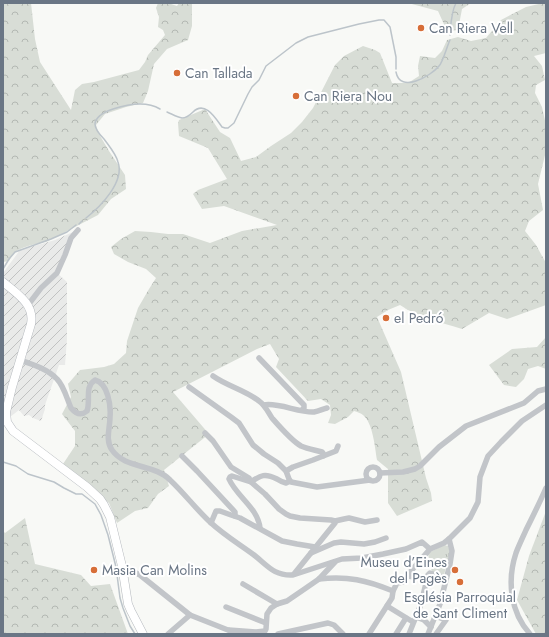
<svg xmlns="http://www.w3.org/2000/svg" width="549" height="637" font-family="Jost,sans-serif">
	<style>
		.industrial { fill: url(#industrial-furrows) }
		.forest { fill: url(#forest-crowns) }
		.park { fill: url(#park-tufts) }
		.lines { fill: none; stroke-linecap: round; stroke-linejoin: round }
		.stream { stroke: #bcc4ca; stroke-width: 1.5 }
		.secondary-casing { stroke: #b5b9be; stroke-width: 9 }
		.street { stroke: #c2c5c9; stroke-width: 5.5 }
		.secondary { stroke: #fff; stroke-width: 8 }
		.poi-dot { fill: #d76e38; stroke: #fff; stroke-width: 1.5 }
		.labels { text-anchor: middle; stroke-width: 4; stroke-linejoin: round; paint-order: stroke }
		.poi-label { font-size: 14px; fill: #6a7685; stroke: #fff; text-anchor: start }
	</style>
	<defs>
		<pattern id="industrial-furrows" width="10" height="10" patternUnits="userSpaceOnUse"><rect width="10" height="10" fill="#e9eae9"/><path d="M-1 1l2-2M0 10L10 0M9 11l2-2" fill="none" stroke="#c1c2c2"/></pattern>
		<pattern id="forest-crowns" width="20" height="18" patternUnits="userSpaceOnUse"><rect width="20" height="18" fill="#d8ddd6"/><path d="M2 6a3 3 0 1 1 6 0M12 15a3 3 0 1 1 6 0" fill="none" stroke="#b3b8b3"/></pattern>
		<pattern id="park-tufts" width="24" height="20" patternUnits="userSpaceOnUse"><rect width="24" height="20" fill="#d8ddd6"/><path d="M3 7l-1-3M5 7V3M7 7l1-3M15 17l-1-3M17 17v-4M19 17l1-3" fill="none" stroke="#b3b8b3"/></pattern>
	</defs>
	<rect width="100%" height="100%" fill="#f8f9f6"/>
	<path class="industrial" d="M 73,232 L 56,272 L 67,282 L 67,339 L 65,365 L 59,365 L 45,405 L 45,409 L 41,421 L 33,418 L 29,415 L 24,416 L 19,410 L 10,417 L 3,418 L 3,273 L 20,250 L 55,240 Z"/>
	<g class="forest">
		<path d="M 3,3 L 31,3 L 35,39 L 40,62 L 71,110 L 75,90 L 82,84 L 94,82 L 139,70 L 145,62 L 148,55 L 165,35 L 163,30 L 158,27 L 159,17 L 156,8 L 158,3 L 168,3 L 177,6 L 179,3 L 192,3 L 192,26 L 188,40 L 167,49 L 154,64 L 148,91 L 143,103 L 126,107 L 105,114 L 96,125 L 99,134 L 109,151 L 125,175 L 126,189 L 111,199 L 98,215 L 46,242 C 38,243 21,247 15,252 C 12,254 11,258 9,261 L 3,262 Z"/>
		<path d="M 408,3 L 471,3 L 462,9 L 458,30 L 447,31 L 438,11 Z"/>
		<path d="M 543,3 L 546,3 L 546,53 L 534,56 L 542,66 L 545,80 L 536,85 L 535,93 L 542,107 L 546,125 L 546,151 L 538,184 L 543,210 L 529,221 L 525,231 L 536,245 L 546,263 L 546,305 L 507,319 L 489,313 L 462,329 C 441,322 419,318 400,305 L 388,310 L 377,317 L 401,372 L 426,478 L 431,493 L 432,501 L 397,516 L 388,503 L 388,469 L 377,460 C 375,448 373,423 363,415 C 361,413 357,412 354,411 L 348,417 L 335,424 L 328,423 L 331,415 L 330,405 L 321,399 L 308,401 L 276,367 L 279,359 L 270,344 L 257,349 L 173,392 L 209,434 L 164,470 L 169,486 L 158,494 L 148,508 L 135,511 L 117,523 L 109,503 L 97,494 L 63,464 L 75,446 L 75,431 L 62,414 L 71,397 L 68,384 L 80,370 L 104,367 L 114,364 L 126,353 L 127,341 L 138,308 L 149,289 L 156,278 L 146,269 L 128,262 L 114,254 L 111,247 L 121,239 L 135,231 L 151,232 L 168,234 L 183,234 L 210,243 L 242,231 L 277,225 L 224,206 L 202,209 L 193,194 L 198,190 L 227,179 L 208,148 L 179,136 L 178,123 L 179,120 L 205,109 L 220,132 L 230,138 L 241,161 L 256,157 L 271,146 L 291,133 L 302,122 L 313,108 L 335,65 L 344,56 L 363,46 L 375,50 L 380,53 L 392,83 L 408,83 L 419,76 L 418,66 L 420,56 L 435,58 L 442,51 L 447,40 L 458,37 L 471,41 L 486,38 L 501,20 L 526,7 Z"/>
		<path d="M 546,337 L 546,369 L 538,366 L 528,369 L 524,379 L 516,387 L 504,385 L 489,365 L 512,349 L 537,347 Z"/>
		<path d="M 546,511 L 546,634 L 536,634 L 517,600 L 529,556 Z"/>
		<path d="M 25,518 L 35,564 L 81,575 L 91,586 L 110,584 L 128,634 L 3,634 L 3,531 L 5,533 Z"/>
	</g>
	<path class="park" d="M 444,545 L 448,546 L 450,552 L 444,575 L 432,572 L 428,554 L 430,552 Z"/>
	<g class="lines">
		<g class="stream">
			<path d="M 450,35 C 451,24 451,12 456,3"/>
			<path d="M 396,72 C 400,94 431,76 439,66 C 443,62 447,46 450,40"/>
			<path d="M 167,112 C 172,114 177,117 182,118 C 187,118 190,115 193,112 C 205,100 216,119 222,127 L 225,128 L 228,128 L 234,123 L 248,94 L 252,87 L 259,80 L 266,66 L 296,43 L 308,37 L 359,24 L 379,20 L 384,20 L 390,27 L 396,57 L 396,69"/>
			<path d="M 86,218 C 100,207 125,182 118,162 C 116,154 109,146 104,139 C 100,135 95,130 95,124 C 96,110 129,104 140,104 C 146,104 155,106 160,109"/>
			<path d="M 79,224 L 82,221"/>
			<path d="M 3,269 L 9,259 L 15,252 L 51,239 L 67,232 L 76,225"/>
			<path d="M 3,462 L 16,466 L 28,474 L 54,482 L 64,488 L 76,494 L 82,494 L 95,504 L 101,515 L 108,535 L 116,567 L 120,598 L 123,608 L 130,626 L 135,634"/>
		</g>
		<defs>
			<path id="secondary" d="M 3,282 C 16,293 35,304 31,324 L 12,387 L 6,412 L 7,422 L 13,431 L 87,487 L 100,499 L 104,505 L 110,517 L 122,566 L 128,604 L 131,611 L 143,634"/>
		</defs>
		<use href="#secondary" class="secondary-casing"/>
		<g class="street">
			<path d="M 28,305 L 41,288 L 57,273 L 65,255 L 71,238 L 78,230"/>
			<path d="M 259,358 L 304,405 L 304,408 L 302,410"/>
			<path d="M 20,360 C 32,364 48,369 57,379 C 64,386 67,399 71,408 C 76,414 81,416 87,411 C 91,400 84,387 95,380 C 108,383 111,406 110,417 C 110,428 105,440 112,450 C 125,469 155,464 170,480 C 184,493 196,509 210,522 C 224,535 239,544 254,555 C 268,566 274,576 293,575 L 342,559 L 362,558 L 383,554 L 406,549 L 422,542 L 430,549"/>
			<path d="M 213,376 C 227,386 245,390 259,401 C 265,405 268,412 272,418 C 279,426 292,441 301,446 C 308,449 315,450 322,452 L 323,453 L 323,456"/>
			<path d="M 189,387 L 231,417 L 239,423 L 253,445 L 264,454 L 278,463 L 286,471 L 289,479 L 291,482 L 317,487 L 370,480"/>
			<path d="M 264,405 C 277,402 300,413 314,412 C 319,411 323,409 327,408"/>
			<path d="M 205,433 L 213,441 L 231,467 L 249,478 L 251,482 L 265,494 L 279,509 L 286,514 L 290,516 L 300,518 L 331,520 L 335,521 L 335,523 L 294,574"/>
			<path d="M 182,456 L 197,471 L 235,512 L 235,516"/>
			<circle cx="373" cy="474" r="7"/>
			<path d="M 286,471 L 293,467 L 313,460 L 336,451 L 338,446"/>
			<path d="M 380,473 L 403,472 L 415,469 L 420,466 L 439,447 L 466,426 L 524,403 L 538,391 L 546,389"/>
			<path d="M 335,521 L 344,519 L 349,518 L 365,522 L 377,520"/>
			<path d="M 211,523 L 216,511 L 220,511 L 231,515 L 240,518 L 282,541 L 297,544 L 315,547"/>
			<path d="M 260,528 C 258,508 237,497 229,479 L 230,477 L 232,476 L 251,482 C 261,475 265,473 277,479 C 280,481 282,482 286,483 L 290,481"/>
			<path d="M 311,553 L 334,543 L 341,542 L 364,544 L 375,542 L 386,538"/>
			<path d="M 122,566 L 140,575 L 190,615 L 233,632"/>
			<path d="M 408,576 L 426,579"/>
			<path d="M 319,579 C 348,576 366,580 393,591"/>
			<path d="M 243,584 L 277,604"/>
			<path d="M 387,606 L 413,622"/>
			<path d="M 226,607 L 266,623"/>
			<path d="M 435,616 L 446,620 L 436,634"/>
			<path d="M 416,617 L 424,620 L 431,627"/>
			<path d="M 229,630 L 256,632 L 265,631 L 266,629 L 267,614 L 271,608 L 277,604 L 287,601 L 306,588 L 319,579 L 335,562"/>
			<path d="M 168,634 L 190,615"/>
			<path d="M 278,634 L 328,623 L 334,625 L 343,634"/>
			<path d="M 369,634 L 392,598 L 393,591 L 397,583 L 403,582 L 411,571 L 430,549 L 444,543 L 449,539 L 470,518 L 478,502 L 480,477 L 488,456 L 501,442 L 522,421 L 546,405"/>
			<path d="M 396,634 L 406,618"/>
			<path d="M 409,634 L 421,604 L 428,575 L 430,573 L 446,578"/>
			<path d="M 428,634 L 440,604 L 450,564 L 452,551 L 449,539"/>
			<path d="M 530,634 C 510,612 507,580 516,553 C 519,545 523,537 526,530 C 533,516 540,502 546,488"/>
		</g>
		<use href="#secondary" class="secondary"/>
	</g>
	<g class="poi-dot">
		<circle cx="421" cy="28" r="4"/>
		<circle cx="177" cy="73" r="4"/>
		<circle cx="296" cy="96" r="4"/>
		<circle cx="386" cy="318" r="4"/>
		<circle cx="94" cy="570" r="4"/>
		<circle cx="455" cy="570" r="4"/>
		<circle cx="460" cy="582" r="4"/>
	</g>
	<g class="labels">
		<g class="poi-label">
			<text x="429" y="33">Can Riera Vell</text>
			<text x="185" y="78">Can Tallada</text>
			<text x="304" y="101">Can Riera Nou</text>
			<text x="394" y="323">el Pedró</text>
			<text x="447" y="567" text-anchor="end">Museu d’Eines<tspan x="447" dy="16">del Pagès</tspan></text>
			<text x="102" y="575">Masia Can Molins</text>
			<text x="460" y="602" text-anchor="middle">Església Parroquial<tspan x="460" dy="16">de Sant Climent</tspan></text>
		</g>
	</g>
	<rect width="549" height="637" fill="none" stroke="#6a7685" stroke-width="8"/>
</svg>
